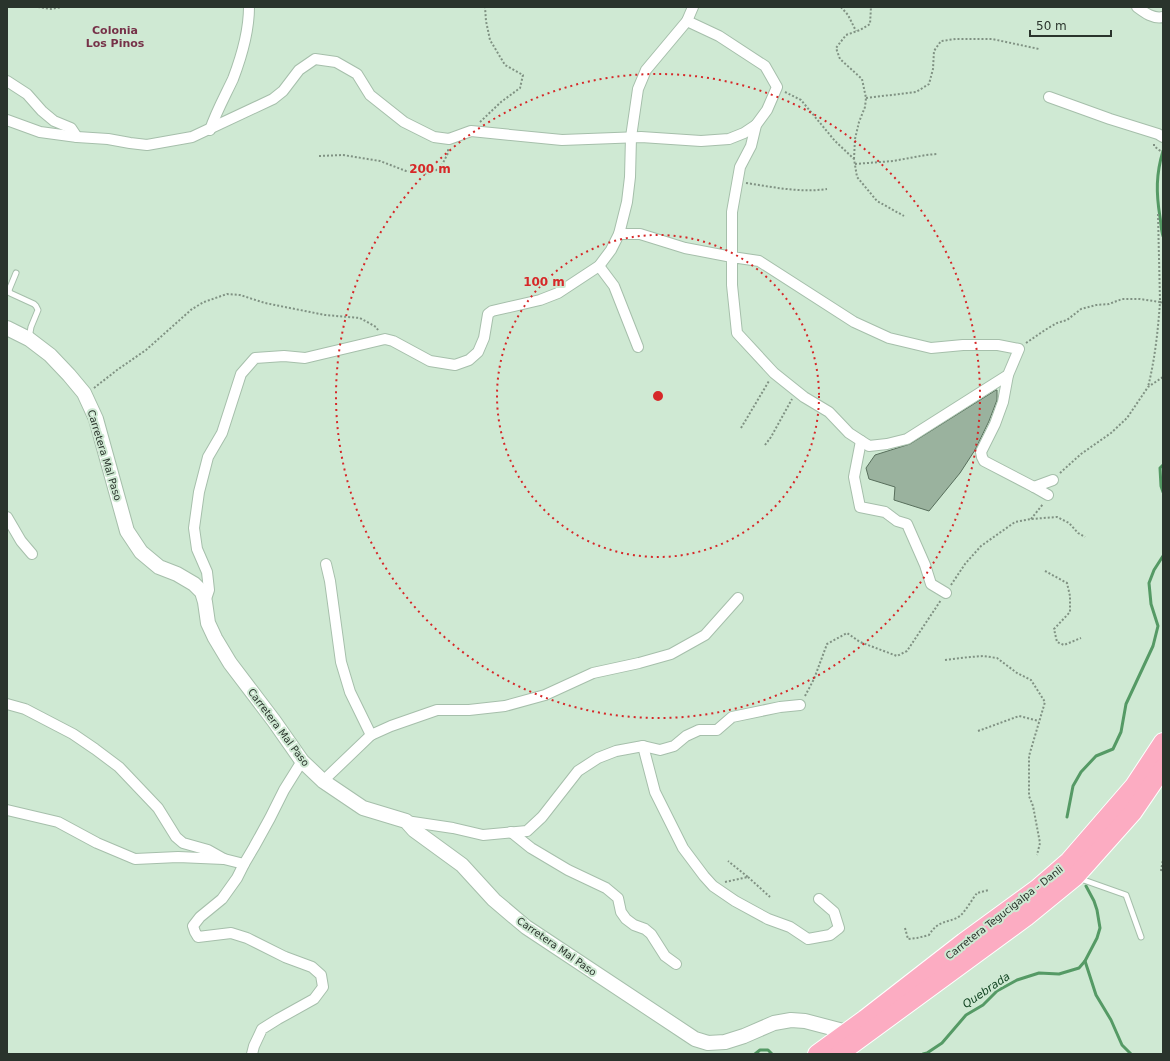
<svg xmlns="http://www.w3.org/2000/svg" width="1170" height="1061" font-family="'DejaVu Sans',sans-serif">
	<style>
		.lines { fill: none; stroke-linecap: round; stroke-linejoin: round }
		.stream { stroke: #559a65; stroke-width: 3 }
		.building { fill: #9ab29e; stroke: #586f5c }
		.lane-casing { stroke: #a6bfab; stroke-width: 7 }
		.street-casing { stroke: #a6bfab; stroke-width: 12 }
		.secondary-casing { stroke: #a6bfab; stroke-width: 16 }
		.highway-casing { stroke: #fff; stroke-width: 20 }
		.path { stroke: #809283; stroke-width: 2; stroke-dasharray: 2 2; stroke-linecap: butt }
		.lane { stroke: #fff; stroke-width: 5 }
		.street { stroke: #fff; stroke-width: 10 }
		.secondary { stroke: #fff; stroke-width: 14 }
		.highway { stroke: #fcacc2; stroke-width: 18 }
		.ring { fill: none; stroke: #d62828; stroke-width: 2; stroke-dasharray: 2 4 }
		.labels { text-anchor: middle; stroke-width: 4; stroke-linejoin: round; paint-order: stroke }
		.street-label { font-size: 10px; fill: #2a342c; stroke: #cfe9d3 }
		.neighbourhood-label { font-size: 11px; font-weight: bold; fill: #763148; stroke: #cfe9d3 }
		.water-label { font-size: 11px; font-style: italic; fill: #144724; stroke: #cfe9d3 }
		.centre { fill: #d62828; stroke: #cfe9d3; stroke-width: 2 }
		.ring-label { font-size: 12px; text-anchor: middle; font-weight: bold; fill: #d62828; stroke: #cfe9d3; stroke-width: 4; stroke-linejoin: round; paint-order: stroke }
	</style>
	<rect width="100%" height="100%" fill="#cfe9d3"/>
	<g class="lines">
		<g class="stream">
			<path d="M 1163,151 C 1156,174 1156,193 1160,217 C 1161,223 1161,230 1163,236"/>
			<path d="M 1163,465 L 1160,468 L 1161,486 L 1163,492"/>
			<path d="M 1067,817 L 1073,786 L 1081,772 L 1096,756 L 1113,749 L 1121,732 L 1126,704 L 1153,646 L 1158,626 L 1151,604 L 1149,583 L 1154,570 L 1163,556"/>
			<path d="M 1085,961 L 1096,995 L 1111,1020 L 1122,1045 L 1131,1054"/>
			<path d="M 755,1054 L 760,1050 L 768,1050 L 772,1054"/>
			<path d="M 923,1054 L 927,1053 L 942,1043 L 966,1015 L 983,1005 L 997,991 L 1017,980 L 1039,973 L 1059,974 L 1079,968 L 1085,961 L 1097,938 L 1100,928 L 1097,910 L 1094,901 L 1086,886"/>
		</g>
	</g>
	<path class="building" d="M 996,390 L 997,390 L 997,400 L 989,421 L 975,450 L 960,473 L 929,511 L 894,500 L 895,487 L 869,479 L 866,468 L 875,455 L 910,444 Z"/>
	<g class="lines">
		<defs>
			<g id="lane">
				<path d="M 16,273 L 9,290 L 10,293 L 34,304 L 36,306 L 38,310 L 31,327 L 29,338"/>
				<path d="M 1078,878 L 1126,895 L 1141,937"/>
			</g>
			<g id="street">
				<path d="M 1137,7 C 1145,13 1153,19 1163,17"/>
				<path d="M 7,81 L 27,94 L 42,111 L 54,121 L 71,128 L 77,137"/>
				<path d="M 1049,97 L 1110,119 L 1158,134 L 1163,137"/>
				<path d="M 7,120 L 40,132 L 77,137 L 108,139 L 130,143 L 147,145 L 192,137 L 273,99 L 283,91 L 299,70 L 315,59 L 336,62 L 357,74 L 370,95 L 404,122 L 434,137 L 449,139 L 471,131 L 562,140 L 641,137 L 701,141 L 729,139 L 744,133 L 756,125"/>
				<path d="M 210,130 C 216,112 225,96 233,79 C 241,58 249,29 249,7"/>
				<path d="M 619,234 L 640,234 L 685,248 L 732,257 L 759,261 L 854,322 L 889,338 L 931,348 L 963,345 L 998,345 L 1019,349 L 1008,375 L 907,439 L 887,444 L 869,446 L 849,433 L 829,412 L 804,397 L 774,373 L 737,333 L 732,285 L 732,212 L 740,167 L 751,146 L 756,125 L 767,110 L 777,87 L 765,66 L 719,36 L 687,21"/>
				<path d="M 599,266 L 614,286 L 638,347"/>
				<path d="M 1008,375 L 1003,402 L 995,424 L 981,452 L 982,457 L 984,461 L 1034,487 L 1048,495"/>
				<path d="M 861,441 L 854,477 L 860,507 L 885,512 L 897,521 L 907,524 L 925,565 L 931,584 L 946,593"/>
				<path d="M 1034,487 L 1053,480"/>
				<path d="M 7,517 L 21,541 L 32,554"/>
				<path d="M 326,564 L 330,581 L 341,662 L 350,692 L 371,735"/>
				<path d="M 205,602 L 209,590 L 207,572 L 197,549 L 194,528 L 199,492 L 208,457 L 222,433 L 241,374 L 255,358 L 284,356 L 305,358 L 385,339 L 393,341 L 430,361 L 455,365 L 469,360 L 478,352 L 484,338 L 488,314 L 492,311 L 540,300 L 558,293 L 599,266 L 611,250 L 619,234 L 627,202 L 630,177 L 631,137 L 638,89 L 646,70 L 687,21 L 693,7"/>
				<path d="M 7,704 L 25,709 L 73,734 L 95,749 L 119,767 L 158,808 L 176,837 L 183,843 L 208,850 L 224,859"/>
				<path d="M 643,746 L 655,792 L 683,848 L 704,876 L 713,886 L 735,901 L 768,919 L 790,927 L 808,939 L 830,935 L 839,928 L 834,912 L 819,899"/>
				<path d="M 323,781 L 371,735 L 391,726 L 437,710 L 469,710 L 505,706 L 545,695 L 593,673 L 639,663 L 671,654 L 705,635 L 738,598"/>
				<path d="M 7,810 L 58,822 L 97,843 L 135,859 L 178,857 L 224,859 L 244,864"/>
				<path d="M 406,821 L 453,828 L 483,835 L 527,831 L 542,817 L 578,771 L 598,758 L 616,751 L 643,746 L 660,750 L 674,746 L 686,736 L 699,730 L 717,730 L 732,717 L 780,707 L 800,705"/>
				<path d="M 511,832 L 531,848 L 568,870 L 606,888 L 618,898 L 621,912 L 626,919 L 634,925 L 645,929 L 651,934 L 665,956 L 676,964"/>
				<path d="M 252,1054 L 254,1046 L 262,1029 L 278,1019 L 314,999 L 323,987 L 321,975 L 312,967 L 285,957 L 247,938 L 231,933 L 198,937 L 195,932 L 193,926 L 200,917 L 222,899 L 237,878 L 244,864 L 254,847 L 270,818 L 284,790 L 302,761"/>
			</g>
			<path id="secondary" d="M 7,328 L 29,339 L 50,355 L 69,375 L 84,393 L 96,419 L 127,531 L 141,552 L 159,567 L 177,574 L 194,584 L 202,592 L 205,602 L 208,623 L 215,638 L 230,663 L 274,721 L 302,761 L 323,781 L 363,808 L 406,821 L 414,830 L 462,865 L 494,900 L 526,927 L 695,1039 L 708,1043 L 725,1042 L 744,1036 L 774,1023 L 791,1020 L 805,1021 L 847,1032 L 851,1038"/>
			<g id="highway">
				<path d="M 817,1054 L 865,1019 L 964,942 L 1038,888 L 1069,861 L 1134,786 L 1163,742"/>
				<path d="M 839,1054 L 1026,917 L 1075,877 L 1133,812 L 1163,768"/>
			</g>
		</defs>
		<use href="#lane" class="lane-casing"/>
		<use href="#street" class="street-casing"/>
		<use href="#secondary" class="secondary-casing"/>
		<use href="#highway" class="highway-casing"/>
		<g class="path">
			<path d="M 38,7 L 51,9 L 62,7"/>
			<path d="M 841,7 L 848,15 L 856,31"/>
			<path d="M 785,92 L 801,100 L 835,141 L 854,159 L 857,177 L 877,201 L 904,216"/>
			<path d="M 866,98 L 916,92 L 929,84 L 933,69 L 934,51 L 941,41 L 956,39 L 992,39 L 1039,49"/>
			<path d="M 480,122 L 501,102 L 520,88 L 523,75 L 505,65 L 490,40 L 486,21 L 485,7"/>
			<path d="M 1154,144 L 1154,146 L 1163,153"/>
			<path d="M 319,156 L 343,155 L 380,161 L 406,171 L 430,174 L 441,167 L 448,153 L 448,148"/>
			<path d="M 854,159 L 855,139 L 859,122 L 865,107 L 866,98 L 862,79 L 840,59 L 836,48 L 846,35 L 860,30 L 870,24 L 871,7"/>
			<path d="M 855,164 L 893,161 L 926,155 L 937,154"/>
			<path d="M 746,183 C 773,187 800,193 827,189"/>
			<path d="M 1158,214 L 1160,302 L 1163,303"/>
			<path d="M 1026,343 L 1045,330 L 1057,323 L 1067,320 L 1081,309 L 1096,305 L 1109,304 L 1122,299 L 1140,299 L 1160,302 C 1158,330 1155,359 1148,387"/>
			<path d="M 94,388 L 117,370 L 146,350 L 192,309 L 204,302 L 227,294 L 240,295 L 265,303 L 325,315 L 360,318 L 376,327 L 378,330"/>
			<path d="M 741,428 L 769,381"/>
			<path d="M 765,445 L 771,437 L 792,399"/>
			<path d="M 1060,473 L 1081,454 L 1111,433 L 1127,418 L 1148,387 L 1163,377"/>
			<path d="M 1031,519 L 1043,504"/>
			<path d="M 1045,571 L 1067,583 L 1070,596 L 1070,612 L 1054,629 L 1057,642 L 1064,645 L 1081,638"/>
			<path d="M 951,585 L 965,564 L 981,546 L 1015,522 L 1031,519 L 1057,517 L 1069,523 L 1078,533 L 1085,537"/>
			<path d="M 945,660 L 970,657 L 983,656 L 997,658 L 1017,673 L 1031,680 L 1045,702 L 1029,756 L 1029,796 L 1033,806 L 1040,843 L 1037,855"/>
			<path d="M 805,696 L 814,679 L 827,644 L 847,633 L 860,642 L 897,656 L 907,651 L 941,600"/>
			<path d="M 978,731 L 1019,716 L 1039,721"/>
			<path d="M 1161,871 L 1163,859"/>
			<path d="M 748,877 L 770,897"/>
			<path d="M 725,882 L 748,877 L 728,861"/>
			<path d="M 905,928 L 908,939 L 917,938 L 929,935 C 939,919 947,924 960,916 C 965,912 973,898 977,893 L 989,890"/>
		</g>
		<use href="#lane" class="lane"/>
		<use href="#street" class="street"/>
		<use href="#secondary" class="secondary"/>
		<use href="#highway" class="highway"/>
	</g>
	<g class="ring">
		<circle cx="658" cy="396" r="161"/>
		<circle cx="658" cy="396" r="322"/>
	</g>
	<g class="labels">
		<g class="street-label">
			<text transform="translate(105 455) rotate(73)" y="4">Carretera Mal Paso</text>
			<text transform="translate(279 727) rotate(53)" y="4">Carretera Mal Paso</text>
			<text transform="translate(1004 912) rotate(-38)" y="4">Carretera Tegucigalpa - Danli</text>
			<text transform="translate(557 946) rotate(35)" y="4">Carretera Mal Paso</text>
		</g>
		<g class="neighbourhood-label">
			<text x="115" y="34">Colonia<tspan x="115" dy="13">Los Pinos</tspan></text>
		</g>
		<g class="water-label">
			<text transform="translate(986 990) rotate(-34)" y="4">Quebrada</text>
		</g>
	</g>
	<circle cx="658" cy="396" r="6" class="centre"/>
	<g class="ring-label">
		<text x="430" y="173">200 m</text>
		<text x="544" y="286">100 m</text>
	</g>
	<rect width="1170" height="1061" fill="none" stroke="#2a342c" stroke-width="16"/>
	<path d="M1030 30v6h81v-6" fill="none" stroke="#2a342c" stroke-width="2"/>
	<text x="1036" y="30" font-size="12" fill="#2a342c" stroke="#cfe9d3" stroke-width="3" paint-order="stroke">50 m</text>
</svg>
